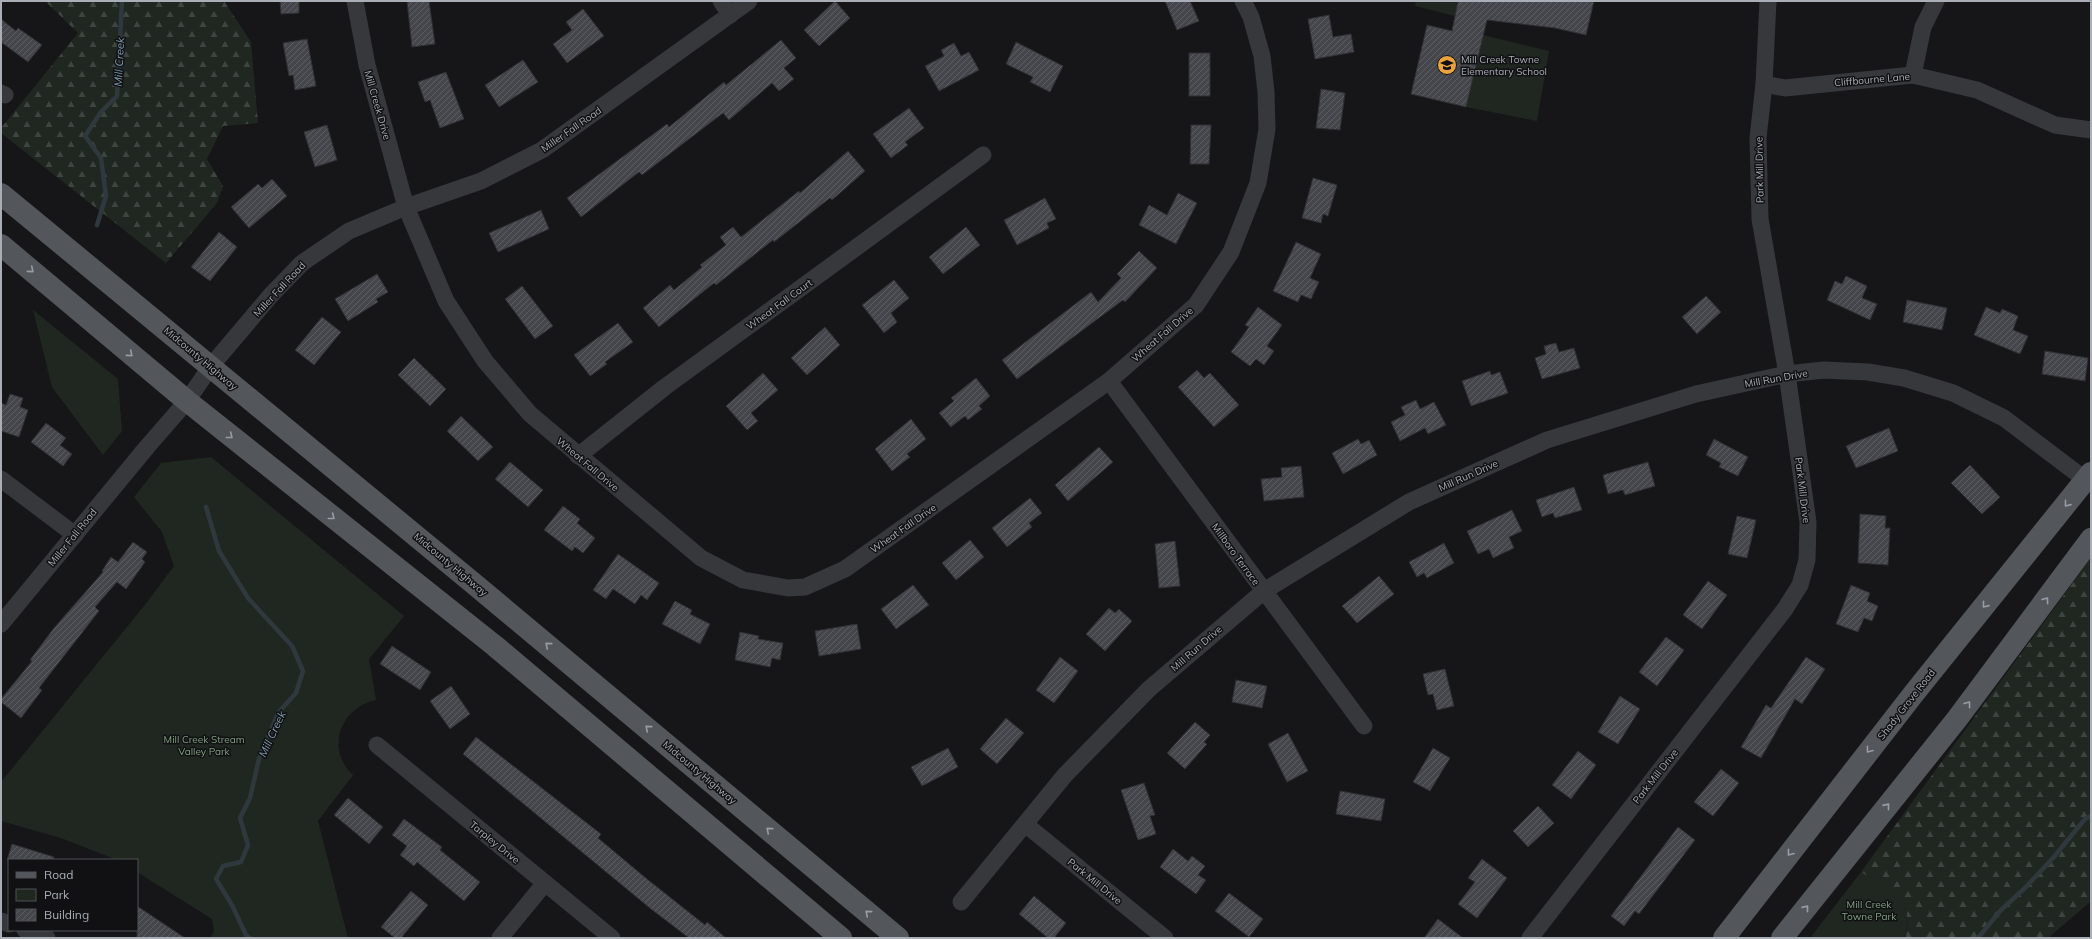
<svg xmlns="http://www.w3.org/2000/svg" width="2092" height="939" font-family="Mulish,sans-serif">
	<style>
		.green { fill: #202721 }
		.forest { fill: url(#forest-firs) }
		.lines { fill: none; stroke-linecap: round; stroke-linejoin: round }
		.stream { stroke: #2f383d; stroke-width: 4.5 }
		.building { fill: url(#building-hatch); stroke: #303034 }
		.minor { stroke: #37383c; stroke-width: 17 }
		.primary { stroke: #53565b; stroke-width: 22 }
		.oneway { stroke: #989ca5 }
		.labels { text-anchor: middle; stroke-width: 3; stroke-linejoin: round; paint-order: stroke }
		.poi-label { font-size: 10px; fill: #a9aeb7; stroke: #111113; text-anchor: start }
		.street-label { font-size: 10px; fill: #a9aeb7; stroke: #111113 }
		.park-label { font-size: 10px; fill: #81a180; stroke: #111113 }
		.water-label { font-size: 11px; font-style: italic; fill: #819eb0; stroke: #111113 }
	</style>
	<defs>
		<pattern id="forest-firs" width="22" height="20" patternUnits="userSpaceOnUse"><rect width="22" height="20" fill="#202721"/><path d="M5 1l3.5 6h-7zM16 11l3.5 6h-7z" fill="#3e443f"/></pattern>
		<pattern id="building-hatch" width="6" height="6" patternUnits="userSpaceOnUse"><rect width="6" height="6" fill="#45464b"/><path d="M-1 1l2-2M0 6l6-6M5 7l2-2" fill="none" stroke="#5d5e63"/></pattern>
	</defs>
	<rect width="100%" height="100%" fill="#161618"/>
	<g class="green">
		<path d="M 1416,1 L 1458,1 L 1455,16 L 1415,6 Z"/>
		<path d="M 1483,35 L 1549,51 L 1537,121 L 1466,107 Z"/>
		<path d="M 33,310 L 118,379 L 122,431 L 103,455 L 52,387 Z"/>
		<path d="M 211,457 L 404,616 L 369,659 L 376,700 C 340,708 325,749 353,775 L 318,821 L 348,938 L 210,938 L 214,931 L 212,919 L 137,872 L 137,860 L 117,860 L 61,838 L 1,821 L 1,782 L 148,601 L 174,566 L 162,532 L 134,497 L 161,463 Z"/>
		<path d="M 1861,872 L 1900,897 L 1907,913 L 1906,938 L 1810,938 Z"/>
	</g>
	<g class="forest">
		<path d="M 45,1 L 224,1 L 251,42 L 258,123 L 223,126 L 207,159 L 223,186 L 217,203 L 166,263 L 1,133 L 1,128 L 78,33 Z"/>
		<path d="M 2091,558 L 2091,901 L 2048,938 L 1906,938 L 1907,913 L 1900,897 L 1861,872 Z"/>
	</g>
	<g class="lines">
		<g class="stream">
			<path d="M 97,225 L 106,196 L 101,158 L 85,136 L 101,112 L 117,96 L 122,1"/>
			<path d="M 206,507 L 219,551 L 248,598 L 292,646 L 303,671 L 296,693 L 278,713 L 259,759 L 250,798 L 240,818 L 248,845 L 241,862 L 223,866 L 216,879 L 232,905 L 246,935 L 250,938"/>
			<path d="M 1978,938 L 2001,910 L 2025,888 L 2053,858 L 2085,819 L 2091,816"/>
		</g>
	</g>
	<g class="building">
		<path d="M 280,1 L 299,1 L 299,13 L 281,14 Z"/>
		<path d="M 407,1 L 429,1 L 435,44 L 412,47 Z"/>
		<path d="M 835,1 L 850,18 L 819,46 L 804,30 Z"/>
		<path d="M 1165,1 L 1190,1 L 1199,21 L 1177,30 Z"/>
		<path d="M 1458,1 L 1594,1 L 1586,35 L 1555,28 L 1487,20 L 1466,107 L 1411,94 L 1427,25 L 1452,31 Z"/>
		<path d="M 583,9 L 604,36 L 567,63 L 553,44 L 572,30 L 566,22 Z"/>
		<path d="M 1329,15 L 1333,37 L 1351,34 L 1354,52 L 1315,59 L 1308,19 Z"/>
		<path d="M 1,19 L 16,31 L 18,28 L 42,45 L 28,62 L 1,42 Z"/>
		<path d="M 307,39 L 316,86 L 295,90 L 293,75 L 289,76 L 283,43 Z"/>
		<path d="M 781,40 L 796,58 L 784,68 L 794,79 L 779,91 L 772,83 L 729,120 L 723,113 L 642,175 L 639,172 L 581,217 L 567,198 L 667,124 L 669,127 L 724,82 L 726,85 Z"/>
		<path d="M 1016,42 L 1063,66 L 1050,92 L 1030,82 L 1033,77 L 1006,64 Z"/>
		<path d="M 954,43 L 961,56 L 969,52 L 979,70 L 939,91 L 925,66 L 944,56 L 941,50 Z"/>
		<rect x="1189" y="53" width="21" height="43"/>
		<path d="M 523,60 L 538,82 L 499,107 L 485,85 Z"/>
		<path d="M 446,72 L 464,119 L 440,128 L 430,100 L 425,102 L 418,82 Z"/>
		<path d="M 1321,89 L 1345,93 L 1340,130 L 1316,128 Z"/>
		<path d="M 909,108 L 924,128 L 905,142 L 908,145 L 891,158 L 873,134 Z"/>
		<path d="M 327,125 L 337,160 L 315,167 L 304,132 Z"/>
		<path d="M 1191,125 L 1211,125 L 1209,164 L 1190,164 Z"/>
		<path d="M 848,151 L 865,171 L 832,200 L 830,198 L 774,242 L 773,240 L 716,285 L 714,283 L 659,327 L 643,308 L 670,285 L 674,290 L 702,267 L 700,265 L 726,245 L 720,237 L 733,227 L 741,237 L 799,191 L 800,193 Z"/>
		<path d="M 1313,178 L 1337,185 L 1328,216 L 1323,214 L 1321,223 L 1302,218 Z"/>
		<path d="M 272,179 L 287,196 L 249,228 L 231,207 L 258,184 L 262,188 Z"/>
		<path d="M 1178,193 L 1197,203 L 1176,244 L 1139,225 L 1149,205 L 1167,215 Z"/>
		<path d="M 1045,198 L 1056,219 L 1047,223 L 1049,228 L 1017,245 L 1004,220 Z"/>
		<path d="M 541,210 L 549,229 L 498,252 L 489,233 Z"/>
		<path d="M 966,227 L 980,245 L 943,274 L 929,257 Z"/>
		<path d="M 219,232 L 237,247 L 210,281 L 191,267 Z"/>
		<path d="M 1296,242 L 1321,254 L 1310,278 L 1319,282 L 1311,299 L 1301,295 L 1298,302 L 1273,291 Z"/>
		<path d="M 1139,251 L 1157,268 L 1125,302 L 1123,300 L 1017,379 L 1002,360 L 1091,292 L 1098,302 L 1121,278 L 1117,274 Z"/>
		<path d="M 377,274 L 388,292 L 376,299 L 378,302 L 348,321 L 335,299 Z"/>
		<path d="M 1846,276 L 1867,286 L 1862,298 L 1877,304 L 1870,320 L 1827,300 L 1835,281 L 1842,284 Z"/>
		<path d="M 894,280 L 909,298 L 891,313 L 897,322 L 884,333 L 862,305 Z"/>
		<path d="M 522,286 L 553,326 L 535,339 L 505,299 Z"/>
		<path d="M 1706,296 L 1721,312 L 1697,334 L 1682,317 Z"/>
		<path d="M 1907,300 L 1947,308 L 1942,330 L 1903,322 Z"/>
		<path d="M 1258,307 L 1282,325 L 1267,346 L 1274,351 L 1264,365 L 1256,359 L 1250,366 L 1231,352 L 1249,327 L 1245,325 Z"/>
		<path d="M 1986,307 L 2000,313 L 2002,309 L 2018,316 L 2013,330 L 2028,336 L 2020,354 L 1974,335 Z"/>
		<path d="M 322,317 L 341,332 L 314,365 L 295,350 Z"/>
		<path d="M 618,323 L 633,342 L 605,362 L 607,364 L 590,376 L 574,355 Z"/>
		<path d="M 825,327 L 840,345 L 807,375 L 791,358 Z"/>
		<path d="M 1556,343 L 1559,352 L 1574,348 L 1580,368 L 1542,379 L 1535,358 L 1546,354 L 1544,346 Z"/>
		<path d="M 2045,351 L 2088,358 L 2085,381 L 2042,374 Z"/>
		<path d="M 414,358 L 446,389 L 430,406 L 398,375 Z"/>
		<path d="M 1197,370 L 1204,378 L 1210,373 L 1239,405 L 1214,427 L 1178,387 Z"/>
		<path d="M 1490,371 L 1491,375 L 1500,372 L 1508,393 L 1471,406 L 1462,381 Z"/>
		<path d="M 763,373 L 778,390 L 751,413 L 758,421 L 747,430 L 726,406 Z"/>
		<path d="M 976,378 L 990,396 L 979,406 L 982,409 L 968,420 L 965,416 L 951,427 L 939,413 L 954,401 L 951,398 Z"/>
		<path d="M 10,394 L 23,398 L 20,407 L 28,410 L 19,437 L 1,431 L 1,403 L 6,405 Z"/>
		<path d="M 1416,400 L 1420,409 L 1434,402 L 1446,425 L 1428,434 L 1425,428 L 1400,441 L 1391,422 L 1405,415 L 1401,407 Z"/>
		<path d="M 461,416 L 493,447 L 478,461 L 447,431 Z"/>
		<path d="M 911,419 L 926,439 L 907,454 L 910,457 L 892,471 L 875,449 Z"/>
		<path d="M 46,423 L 66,438 L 60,445 L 72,454 L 63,466 L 31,442 Z"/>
		<path d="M 1889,428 L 1898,451 L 1856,468 L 1846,446 Z"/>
		<path d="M 1358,439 L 1361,444 L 1369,440 L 1377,455 L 1343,474 L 1332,453 Z"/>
		<path d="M 1714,439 L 1748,457 L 1738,476 L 1719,467 L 1721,463 L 1706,455 Z"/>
		<path d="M 1099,447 L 1113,462 L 1068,501 L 1055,485 Z"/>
		<path d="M 510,462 L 543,490 L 528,507 L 495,479 Z"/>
		<path d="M 1648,462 L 1655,486 L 1625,495 L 1623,490 L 1608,494 L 1603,475 Z"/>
		<path d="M 1970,465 L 2000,497 L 1982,514 L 1951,483 Z"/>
		<path d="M 1301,466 L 1304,497 L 1264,501 L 1261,479 L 1282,477 L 1281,468 Z"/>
		<path d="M 1574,487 L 1582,510 L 1555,518 L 1553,513 L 1542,517 L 1536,500 Z"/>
		<path d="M 1030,498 L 1042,513 L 1029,523 L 1032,527 L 1007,547 L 992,528 Z"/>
		<path d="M 563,506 L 580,519 L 577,523 L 595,538 L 583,553 L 575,547 L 572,551 L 544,530 Z"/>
		<path d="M 1512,510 L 1522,531 L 1509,537 L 1514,548 L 1493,558 L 1489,549 L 1478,554 L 1467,531 Z"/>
		<path d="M 1860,514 L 1886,516 L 1885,528 L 1890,528 L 1888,565 L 1858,563 Z"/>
		<path d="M 1737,516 L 1756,520 L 1747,558 L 1728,554 Z"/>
		<path d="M 970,540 L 984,557 L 956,580 L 942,563 Z"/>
		<path d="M 1175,541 L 1180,586 L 1159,588 L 1155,544 Z"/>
		<path d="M 133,542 L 147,552 L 142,559 L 145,562 L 126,589 L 117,582 L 95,607 L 99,611 L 39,688 L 42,690 L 21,718 L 1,702 L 1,699 L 32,661 L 30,660 L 54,628 L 103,572 L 102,571 L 111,557 L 118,562 Z"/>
		<path d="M 1444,543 L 1454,563 L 1427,578 L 1424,573 L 1417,577 L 1409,562 Z"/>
		<path d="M 618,554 L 659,583 L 647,600 L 641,595 L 635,604 L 613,589 L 606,599 L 593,590 Z"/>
		<path d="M 1379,576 L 1394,594 L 1357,623 L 1342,606 Z"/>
		<path d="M 1708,581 L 1727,595 L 1702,629 L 1683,615 Z"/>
		<path d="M 913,585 L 929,605 L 896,629 L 881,609 Z"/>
		<path d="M 1851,585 L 1870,593 L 1867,601 L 1878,606 L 1872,621 L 1864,618 L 1858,632 L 1836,624 Z"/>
		<path d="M 675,601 L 692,610 L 690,614 L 710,624 L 700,644 L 662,624 Z"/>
		<path d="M 1109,608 L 1115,613 L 1119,609 L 1132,621 L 1105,651 L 1086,634 Z"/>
		<path d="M 857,624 L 861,649 L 819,656 L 815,631 Z"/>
		<path d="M 740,632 L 759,636 L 758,639 L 783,643 L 780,660 L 772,658 L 770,667 L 735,660 Z"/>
		<path d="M 1666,637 L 1684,650 L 1657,686 L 1639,672 Z"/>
		<path d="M 392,646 L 431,672 L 420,690 L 380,664 Z"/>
		<path d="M 1060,657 L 1078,671 L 1054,703 L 1036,690 Z"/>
		<path d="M 1806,657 L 1825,669 L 1802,704 L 1795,699 L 1761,758 L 1741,747 L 1766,705 L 1771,708 Z"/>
		<path d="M 1445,669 L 1454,706 L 1437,710 L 1433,694 L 1428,695 L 1423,674 Z"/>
		<path d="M 1236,680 L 1267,686 L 1262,708 L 1232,702 Z"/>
		<path d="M 451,686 L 470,714 L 450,729 L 430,701 Z"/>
		<path d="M 1620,696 L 1640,709 L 1618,744 L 1598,732 Z"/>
		<path d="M 1006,718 L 1024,733 L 997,764 L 980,749 Z"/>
		<path d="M 1195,722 L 1210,735 L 1204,742 L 1207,744 L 1185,769 L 1167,753 Z"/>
		<path d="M 1288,733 L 1308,771 L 1287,782 L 1268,744 Z"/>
		<path d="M 476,737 L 601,834 L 598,838 L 647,879 L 705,925 L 707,922 L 726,938 L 689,938 L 651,909 L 463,754 Z"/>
		<path d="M 948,748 L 958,767 L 922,786 L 911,767 Z"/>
		<path d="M 1433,748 L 1450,758 L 1430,791 L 1413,782 Z"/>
		<path d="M 1578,751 L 1596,765 L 1571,799 L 1552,785 Z"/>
		<path d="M 1721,769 L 1739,783 L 1713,816 L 1694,802 Z"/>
		<path d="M 1144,783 L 1155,815 L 1150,816 L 1156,834 L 1138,840 L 1121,790 Z"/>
		<path d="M 1340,791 L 1385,799 L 1381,821 L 1336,814 Z"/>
		<path d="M 348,798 L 383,827 L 369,844 L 334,815 Z"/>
		<path d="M 1538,806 L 1554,823 L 1528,847 L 1513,831 Z"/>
		<path d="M 404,819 L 442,847 L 440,850 L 480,882 L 464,901 L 417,862 L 414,866 L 400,855 L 407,846 L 392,835 Z"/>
		<path d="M 1678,827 L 1695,840 L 1639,914 L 1635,911 L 1624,926 L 1611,916 Z"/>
		<path d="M 12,844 L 54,857 L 53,860 L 7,860 Z"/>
		<path d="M 1173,849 L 1188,861 L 1192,856 L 1205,866 L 1198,875 L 1206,880 L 1196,894 L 1160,867 Z"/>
		<path d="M 1482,859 L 1507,878 L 1477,918 L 1458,904 L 1475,882 L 1468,878 Z"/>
		<path d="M 411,891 L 428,905 L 401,938 L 395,938 L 381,927 Z"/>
		<path d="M 1229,893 L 1263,919 L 1249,937 L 1215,911 Z"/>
		<path d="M 1034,896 L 1066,923 L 1054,938 L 1048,938 L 1019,914 Z"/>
		<path d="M 137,906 L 185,938 L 137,938 Z"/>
		<path d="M 1438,919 L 1463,938 L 1424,938 Z"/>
	</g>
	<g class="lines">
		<g class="minor">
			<path d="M 355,1 L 367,65 L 406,207 L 446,301 L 485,361 L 530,414 L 701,558 L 743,580 L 788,588 L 805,587 L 845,569 L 1109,381 L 1196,305 L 1231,252 L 1258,183 L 1267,129 L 1266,92 L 1262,56 L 1251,17 L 1243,1"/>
			<path d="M 721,1 L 730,15"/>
			<path d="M 1913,75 L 1923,27 L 1936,1"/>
			<path d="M 1764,84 L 1785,88 L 1913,75 L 1977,90 L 2055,125 L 2091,130"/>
			<path d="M 1,93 L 5,95"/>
			<path d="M 1109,381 L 1364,726"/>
			<path d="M 578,456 L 665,387 L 983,155"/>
			<path d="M 1,479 L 75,535"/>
			<path d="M 1,624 L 147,447 L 187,401 L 211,366 L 271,295 L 302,263 L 349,231 L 406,207 L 481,181 L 542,150 L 749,1"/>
			<path d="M 377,745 L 612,938"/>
			<path d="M 1025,824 L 1165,938"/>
			<path d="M 961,902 L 1065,775 L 1149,689 L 1264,591 L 1409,502 L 1547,440 L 1696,394 L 1787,374 L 1824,370 L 1868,372 L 1904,378 L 1953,393 L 2004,418 L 2091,484"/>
			<path d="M 1,921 L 9,924"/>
			<path d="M 25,930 L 47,938"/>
			<path d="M 500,938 L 545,883"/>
			<path d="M 1530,938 L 1785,609 L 1800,585 L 1807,560 L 1808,522 L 1787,374 L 1760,219 L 1758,138 L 1764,84 L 1768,1"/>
		</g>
		<g class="primary">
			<path d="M 1,194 L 473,583 L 898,938"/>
			<path d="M 1,245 L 187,401 L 495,646 L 841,938"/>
			<path d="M 1724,938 L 1915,692 L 2091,473"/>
			<path d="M 1782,938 L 1957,719 L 2091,539"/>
		</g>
	</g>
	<defs><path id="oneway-chevron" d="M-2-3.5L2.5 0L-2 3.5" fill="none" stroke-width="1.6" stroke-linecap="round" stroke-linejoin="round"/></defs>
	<g class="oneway">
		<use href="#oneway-chevron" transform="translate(31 270) rotate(40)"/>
		<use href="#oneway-chevron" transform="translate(130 354) rotate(40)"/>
		<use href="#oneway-chevron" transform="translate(230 436) rotate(38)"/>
		<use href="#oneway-chevron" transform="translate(2067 504) rotate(129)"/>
		<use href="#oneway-chevron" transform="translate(332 517) rotate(38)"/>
		<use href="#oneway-chevron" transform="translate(2046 600) rotate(-53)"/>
		<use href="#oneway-chevron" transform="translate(1985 605) rotate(129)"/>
		<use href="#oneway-chevron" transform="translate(548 645) rotate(-140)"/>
		<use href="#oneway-chevron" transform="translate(1968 704) rotate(-53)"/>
		<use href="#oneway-chevron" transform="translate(648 728) rotate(-140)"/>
		<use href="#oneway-chevron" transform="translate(1869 750) rotate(128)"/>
		<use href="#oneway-chevron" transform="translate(1887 806) rotate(-51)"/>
		<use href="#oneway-chevron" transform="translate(769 830) rotate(-140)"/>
		<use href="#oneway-chevron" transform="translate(1790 853) rotate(128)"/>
		<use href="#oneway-chevron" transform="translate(1806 908) rotate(-51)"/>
		<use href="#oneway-chevron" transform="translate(868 913) rotate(-140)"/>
	</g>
	<defs>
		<symbol id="school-disc" viewBox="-11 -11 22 22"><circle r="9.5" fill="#e9a23d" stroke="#111113"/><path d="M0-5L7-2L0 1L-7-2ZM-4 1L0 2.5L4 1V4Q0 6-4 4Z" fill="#111"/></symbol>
	</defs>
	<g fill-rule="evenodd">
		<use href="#school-disc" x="1436" y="54" width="22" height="22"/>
	</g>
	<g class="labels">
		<g class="poi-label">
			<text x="1461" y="63">Mill Creek Towne<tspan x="1461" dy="12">Elementary School</tspan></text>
		</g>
		<g class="street-label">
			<text transform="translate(1872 79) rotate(-5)" y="4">Cliffbourne Lane</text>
			<text transform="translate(378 105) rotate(74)" y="4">Mill Creek Drive</text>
			<text transform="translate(571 129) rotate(-35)" y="4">Miller Fall Road</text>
			<text transform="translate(1759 170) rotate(-91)" y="4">Park Mill Drive</text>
			<text transform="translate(279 289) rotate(-47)" y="4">Miller Fall Road</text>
			<text transform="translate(779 304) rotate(-36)" y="4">Wheat Fall Court</text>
			<text transform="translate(1162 334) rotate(-41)" y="4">Wheat Fall Drive</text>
			<text transform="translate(201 358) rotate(40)" y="4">Midcounty Highway</text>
			<text transform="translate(1776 378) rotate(-10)" y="4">Mill Run Drive</text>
			<text transform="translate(588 464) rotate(40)" y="4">Wheat Fall Drive</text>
			<text transform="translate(1468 475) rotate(-24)" y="4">Mill Run Drive</text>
			<text transform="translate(1803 490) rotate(83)" y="4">Park Mill Drive</text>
			<text transform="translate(903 528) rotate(-35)" y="4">Wheat Fall Drive</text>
			<text transform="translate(72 537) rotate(-51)" y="4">Miller Fall Road</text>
			<text transform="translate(1236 554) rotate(54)" y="4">Millboro Terrace</text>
			<text transform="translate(451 564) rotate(40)" y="4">Midcounty Highway</text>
			<text transform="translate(1196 648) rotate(-41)" y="4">Mill Run Drive</text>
			<text transform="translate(1906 704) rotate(-52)" y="4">Shady Grove Road</text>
			<text transform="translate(700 772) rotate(40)" y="4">Midcounty Highway</text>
			<text transform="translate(1655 776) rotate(-52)" y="4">Park Mill Drive</text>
			<text transform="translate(495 842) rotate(39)" y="4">Tarpley Drive</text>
			<text transform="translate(1095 881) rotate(39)" y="4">Park Mill Drive</text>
		</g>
		<g class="park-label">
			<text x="204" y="743">Mill Creek Stream<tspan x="204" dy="12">Valley Park</tspan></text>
			<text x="1869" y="908">Mill Creek<tspan x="1869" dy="12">Towne Park</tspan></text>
		</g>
		<g class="water-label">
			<text transform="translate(119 62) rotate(-87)" y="4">Mill Creek</text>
			<text transform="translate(272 734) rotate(-65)" y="4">Mill Creek</text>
		</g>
	</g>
	<rect width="2092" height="939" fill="none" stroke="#a9aeb7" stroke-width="4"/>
	<rect x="8" y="859" width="130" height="72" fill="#111113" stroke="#4e5055"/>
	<rect x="16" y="872" width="20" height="6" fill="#53565b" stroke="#4e5055"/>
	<text x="44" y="879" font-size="12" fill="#a9aeb7">Road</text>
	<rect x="16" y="889" width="20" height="12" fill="#202721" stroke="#4e5055"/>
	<text x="44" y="899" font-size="12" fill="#a9aeb7">Park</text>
	<rect x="16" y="909" width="20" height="12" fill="url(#building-hatch)" stroke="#4e5055"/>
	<text x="44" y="919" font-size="12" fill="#a9aeb7">Building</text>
</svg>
